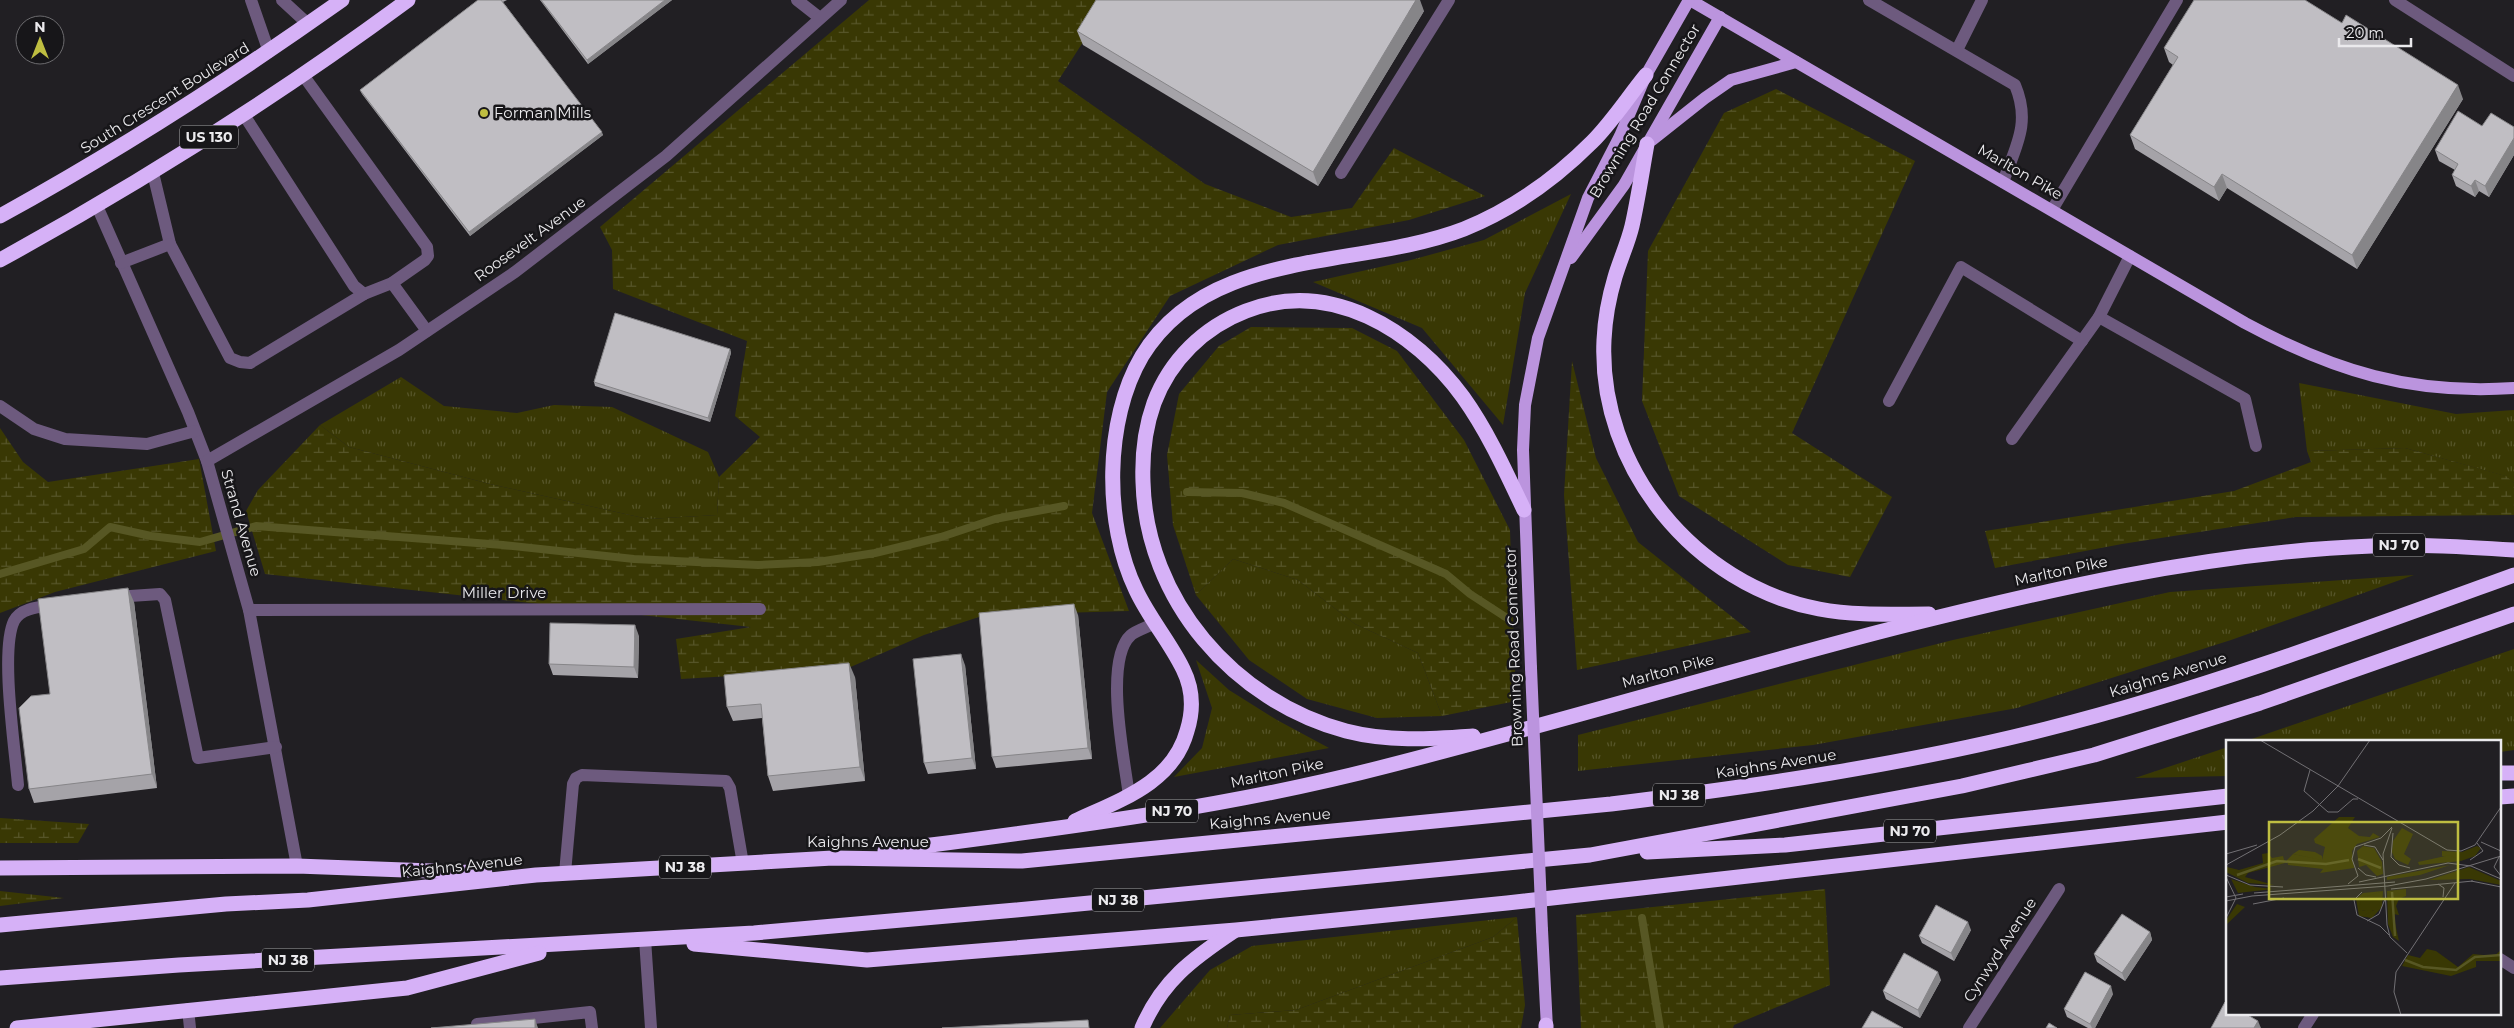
<svg xmlns="http://www.w3.org/2000/svg" width="2514" height="1028" font-family="Montserrat,sans-serif">
	<style>
		.grass { fill: url(#grass-tufts) }
		.wetland { fill: url(#wetland-marsh) }
		.lines { fill: none; stroke-linecap: round; stroke-linejoin: round }
		.stream { stroke: #575724; stroke-width: 8 }
		.minor { stroke: #6d5a7e; stroke-width: 12 }
		.major { stroke: #bb94de; stroke-width: 12 }
		.highway { stroke: #d6b1f7; stroke-width: 15 }
		.major-bridge { stroke: #bb94de; stroke-width: 12 }
		.wall { fill: #a5a3a8 }
		.shaded-wall { fill: #868588 }
		.building { fill: #c0bec3; stroke: #868588 }
		.poi-dot { fill: #bfbe41; stroke: #171619; stroke-width: 2 }
		.labels { text-anchor: middle; stroke-width: 5; stroke-linejoin: round; paint-order: stroke }
		.shield { fill: #171619; stroke: #abaaad; stroke-width: 1 }
		.shield-label { font-size: 14px; font-weight: bold; fill: #ebeaed }
		.street-label { font-size: 15px; fill: #ebeaed; stroke: #171619 }
		.poi-label { font-size: 15px; fill: #ebeaed; stroke: #171619; text-anchor: start }
		.inset-river { fill: none; stroke: #575724; stroke-width: 2.5 }
		.inset-road { fill: none; stroke: #727074; stroke-width: 1 }
		.view { fill: #bfbe41; fill-opacity: 0.15; stroke: #bfbe41; stroke-width: 2.5 }
		.inset-edge { fill: none; stroke: #ebeaed; stroke-width: 2.5 }
	</style>
	<defs>
		<pattern id="grass-tufts" width="24" height="20" patternUnits="userSpaceOnUse" patternTransform="scale(1.25)"><rect width="24" height="20" fill="#393804"/><path d="M3 7l-1-3M5 7V3M7 7l1-3M15 17l-1-3M17 17v-4M19 17l1-3" fill="none" stroke="#565529"/></pattern>
		<pattern id="wetland-marsh" width="20" height="14" patternUnits="userSpaceOnUse" patternTransform="scale(1.25)"><rect width="20" height="14" fill="#393804"/><path d="M1 5h8M5 5V1M11 12h8M15 12V8" fill="none" stroke="#565529"/></pattern>
	</defs>
	<rect width="100%" height="100%" fill="#211f23"/>
	<g class="grass">
		<path d="M 1571,194 L 1525,293 L 1503,425 L 1422,328 L 1313,282 L 1411,260 L 1484,240 Z"/>
		<path d="M 401,377 L 444,406 L 517,413 L 554,405 L 612,407 L 708,452 L 719,477 L 717,515 L 648,519 L 490,484 L 349,447 L 320,425 Z"/>
		<path d="M 2299,383 L 2456,414 L 2514,410 L 2514,483 L 2505,476 L 2405,448 L 2307,451 Z"/>
		<path d="M 1233,559 L 1298,580 L 1355,624 L 1418,653 L 1442,716 L 1377,718 L 1307,699 L 1249,660 L 1196,595 Z"/>
		<path d="M 2414,575 L 2231,640 L 2017,708 L 1813,745 L 1578,771 L 1578,735 L 1953,640 L 2170,592 Z"/>
		<path d="M 2514,649 L 2514,750 L 2500,752 L 2500,742 L 2243,742 Z"/>
		<path d="M 1196,660 L 1229,690 L 1277,720 L 1329,748 L 1174,777 L 1202,748 L 1212,708 Z"/>
		<path d="M 2228,747 L 2228,776 L 2135,778 Z"/>
		<path d="M 1517,917 L 1493,937 L 1296,1010 L 1230,1015 L 1227,1028 L 1160,1028 L 1210,970 L 1252,946 Z"/>
	</g>
	<g class="wetland">
		<path d="M 869,0 L 1110,0 L 1058,81 L 1205,184 L 1291,217 L 1352,208 L 1394,148 L 1485,196 L 1409,220 L 1278,245 L 1170,296 L 1107,392 L 1092,513 L 1129,611 L 985,615 L 924,635 L 846,669 L 681,679 L 676,639 L 751,627 L 265,574 L 246,511 L 258,490 L 320,425 L 349,447 L 490,484 L 648,519 L 717,515 L 719,477 L 760,437 L 735,416 L 747,341 L 613,289 L 612,250 L 600,227 Z"/>
		<path d="M 1776,89 L 1915,161 L 1792,433 L 1892,497 L 1850,577 L 1788,565 L 1679,496 L 1642,401 L 1648,251 L 1724,113 Z"/>
		<path d="M 1251,327 L 1352,328 L 1397,351 L 1464,440 L 1510,530 L 1516,701 L 1442,716 L 1418,653 L 1355,624 L 1298,580 L 1233,559 L 1196,595 L 1173,525 L 1167,455 L 1179,394 L 1219,346 Z"/>
		<path d="M 1572,361 L 1596,458 L 1638,542 L 1751,632 L 1577,670 L 1564,495 Z"/>
		<path d="M 0,428 L 23,462 L 48,482 L 199,459 L 216,551 L 55,592 L 0,613 Z"/>
		<path d="M 2405,448 L 2506,476 L 2514,483 L 2514,515 L 2296,517 L 2122,544 L 1995,568 L 1985,531 L 2234,491 L 2311,462 L 2307,451 Z"/>
		<path d="M 0,818 L 89,824 L 78,843 L 0,843 Z"/>
		<path d="M 1825,889 L 1830,985 L 1734,1025 L 1733,1028 L 1581,1028 L 1576,915 Z"/>
		<path d="M 0,891 L 64,898 L 0,906 Z"/>
		<path d="M 1517,917 L 1525,1005 L 1521,1028 L 1227,1028 L 1230,1015 L 1296,1010 L 1493,937 Z"/>
	</g>
	<g class="lines">
		<g class="stream">
			<path d="M 1187,492 L 1242,493 L 1284,503 L 1446,574 L 1470,594 L 1507,618"/>
			<path d="M 0,574 L 84,549 L 110,527 L 151,536 L 200,542 L 256,526 L 503,545 L 634,559 L 758,565 L 818,562 L 875,553 L 941,537 L 995,519 L 1064,506"/>
			<path d="M 1642,918 L 1660,1028"/>
		</g>
		<g class="minor">
			<path d="M 251,0 L 269,52"/>
			<path d="M 282,0 L 308,24"/>
			<path d="M 797,0 L 820,18"/>
			<path d="M 1869,0 L 2015,85 C 2031,123 2016,146 2003,182"/>
			<path d="M 2395,0 L 2514,76"/>
			<path d="M 1957,50 L 1982,0"/>
			<path d="M 244,115 L 354,286 L 364,294 L 392,283 L 425,260 L 428,256 L 427,247 L 303,75"/>
			<path d="M 153,173 L 170,244"/>
			<path d="M 1341,173 L 1449,0"/>
			<path d="M 97,206 L 188,412 L 207,461 L 249,610 L 297,866"/>
			<path d="M 2052,210 L 2177,0"/>
			<path d="M 121,263 L 170,244 L 230,358 L 240,362 L 250,363 L 364,294"/>
			<path d="M 392,283 L 427,331"/>
			<path d="M 2099,317 L 2245,399 L 2256,446"/>
			<path d="M 1889,401 L 1961,267 L 2082,341"/>
			<path d="M 0,406 L 34,429 L 65,439 L 147,444 L 195,431"/>
			<path d="M 2012,439 L 2099,317 L 2130,256"/>
			<path d="M 207,461 L 399,350 L 515,272 L 666,156 L 841,0"/>
			<path d="M 115,597 L 160,594 L 165,600 L 198,758 L 276,747"/>
			<path d="M 249,610 L 760,609"/>
			<path d="M 18,785 C 15,749 0,650 14,621 C 21,607 42,607 55,605"/>
			<path d="M 1129,796 C 1125,762 1103,660 1131,635 C 1137,630 1148,627 1155,623"/>
			<path d="M 565,873 L 573,784 L 576,778 L 582,775 L 726,781 L 730,788 L 743,864"/>
			<path d="M 645,939 L 651,1028"/>
			<path d="M 2500,959 L 2514,968"/>
			<path d="M 188,1009 L 190,1028"/>
			<path d="M 477,1024 L 590,1012 L 592,1028"/>
			<path d="M 1969,1028 L 2059,889"/>
			<path d="M 2304,1028 L 2313,1014"/>
		</g>
		<g class="major">
			<path d="M 1690,0 L 2245,323 C 2334,371 2411,395 2514,388"/>
			<path d="M 1652,140 L 1705,98 L 1731,80 L 1796,62"/>
			<path d="M 1571,258 L 1624,185 L 1720,17"/>
			<path d="M 1531,668 L 1523,450 L 1525,405 L 1538,338 L 1588,198 L 1620,136 L 1646,75 L 1689,0"/>
			<path d="M 1542,930 L 1547,1028"/>
		</g>
		<g class="highway">
			<path d="M 1647,144 C 1642,172 1638,199 1632,226 C 1628,243 1620,260 1615,277 C 1609,297 1605,318 1604,340 C 1598,468 1695,585 1819,609 C 1855,616 1893,614 1929,614"/>
			<path d="M 0,216 C 118,151 232,78 342,0"/>
			<path d="M 0,260 C 142,182 278,96 408,0"/>
			<path d="M 1473,736 C 1429,739 1389,742 1346,731 C 1234,701 1146,600 1143,482 C 1142,456 1145,428 1154,403 C 1170,360 1204,327 1246,311 C 1330,278 1414,330 1463,397 C 1488,432 1506,472 1524,510"/>
			<path d="M 2500,773 L 2514,773"/>
			<path d="M 2500,797 L 2514,796"/>
			<path d="M 1075,821 C 1120,800 1173,783 1187,731 C 1194,709 1193,689 1183,669 C 1170,642 1149,618 1136,590 C 1104,524 1104,420 1142,356 C 1209,246 1358,270 1464,229 C 1511,210 1556,178 1592,142 C 1612,122 1628,97 1646,75"/>
			<path d="M 885,851 C 1053,829 1222,809 1387,766 C 1552,724 1715,675 1879,632 C 2041,591 2205,552 2372,546 C 2419,544 2467,547 2514,550"/>
			<path d="M 1647,852 L 1785,845 L 2228,796"/>
			<path d="M 0,868 L 297,866 L 485,873"/>
			<path d="M 0,925 L 226,904 L 308,900 L 536,875 L 833,858 L 1022,861 L 1611,804 C 1757,786 1903,765 2046,729 C 2205,689 2360,631 2514,575"/>
			<path d="M 694,944 L 867,960 L 1236,930 L 1507,903 L 2228,822"/>
			<path d="M 0,978 L 179,965 L 754,933 L 1016,910 L 1590,855 L 1962,786 L 2094,755 L 2260,703 L 2514,614"/>
			<path d="M 17,1028 L 407,988 L 539,953"/>
			<path d="M 1142,1028 C 1162,981 1192,959 1234,931"/>
			<path d="M 1546,1028 L 1546,1025"/>
		</g>
		<path class="major-bridge" d="M 1531,668 L 1542,930"/>
	</g>
	<g class="wall">
		<path d="M 478,0 L 507,0 L 503,2 L 603,135 L 470,236 L 362,94 L 360,90 Z"/>
		<path d="M 540,0 L 672,0 L 588,64 Z"/>
		<path d="M 1424,11 L 1318,186 L 1083,45 L 1077,31 Z"/>
		<path d="M 2164,48 L 2463,99 L 2357,269 L 2227,188 L 2219,201 L 2135,149 L 2130,135 L 2173,65 L 2169,62 Z"/>
		<path d="M 2482,126 L 2514,127 L 2514,155 L 2489,197 L 2479,191 L 2475,197 L 2456,186 L 2452,175 L 2455,170 L 2439,161 L 2435,150 Z"/>
		<path d="M 730,349 L 731,353 L 710,422 L 595,386 L 594,382 Z"/>
		<path d="M 134,602 L 157,788 L 34,803 L 29,789 L 50,694 Z"/>
		<path d="M 1078,615 L 1092,759 L 996,768 L 992,757 Z"/>
		<path d="M 639,636 L 638,678 L 553,675 L 549,664 Z"/>
		<path d="M 965,665 L 976,769 L 928,774 L 924,763 Z"/>
		<path d="M 855,677 L 865,781 L 773,791 L 768,776 L 762,718 L 733,721 L 727,707 Z"/>
		<path d="M 1971,930 L 1954,961 L 1922,943 L 1919,936 Z"/>
		<path d="M 2150,932 L 2152,940 L 2125,981 L 2097,962 L 2094,954 Z"/>
		<path d="M 1941,980 L 1920,1018 L 1886,999 L 1883,991 Z"/>
		<path d="M 2113,994 L 2095,1028 L 2088,1028 L 2067,1017 L 2064,1009 Z"/>
	</g>
	<g class="shaded-wall">
		<path d="M 665,0 L 672,0 L 588,64 L 587,60 Z"/>
		<path d="M 1416,0 L 1420,0 L 1424,11 L 1318,186 L 1313,172 Z"/>
		<path d="M 2458,85 L 2463,99 L 2357,269 L 2352,255 Z"/>
		<path d="M 602,132 L 603,135 L 470,236 L 469,232 Z"/>
		<path d="M 2514,138 L 2514,155 L 2489,197 L 2485,186 Z"/>
		<path d="M 2222,174 L 2227,188 L 2219,201 L 2214,187 Z"/>
		<path d="M 2475,180 L 2479,191 L 2475,197 L 2471,186 Z"/>
		<path d="M 730,349 L 731,353 L 710,422 L 708,418 Z"/>
		<path d="M 128,588 L 134,602 L 157,788 L 152,774 Z"/>
		<path d="M 1074,604 L 1078,615 L 1092,759 L 1088,748 Z"/>
		<path d="M 635,625 L 639,636 L 638,678 L 634,667 Z"/>
		<path d="M 961,654 L 965,665 L 976,769 L 972,758 Z"/>
		<path d="M 849,663 L 855,677 L 865,781 L 860,767 Z"/>
		<path d="M 1968,922 L 1971,930 L 1954,961 L 1951,953 Z"/>
		<path d="M 2150,932 L 2152,940 L 2125,981 L 2122,973 Z"/>
		<path d="M 1938,972 L 1941,980 L 1920,1018 L 1918,1010 Z"/>
		<path d="M 2111,986 L 2113,994 L 2095,1028 L 2092,1028 L 2090,1024 Z"/>
		<path d="M 535,1019 L 538,1028 L 535,1028 Z"/>
		<path d="M 2258,1021 L 2261,1028 L 2254,1028 Z"/>
	</g>
	<g class="building">
		<path d="M 478,0 L 501,0 L 602,132 L 469,232 L 360,90 Z"/>
		<path d="M 541,0 L 665,0 L 587,60 Z"/>
		<path d="M 1096,0 L 1416,0 L 1313,172 L 1077,31 Z"/>
		<path d="M 2194,0 L 2305,0 L 2342,23 L 2346,15 L 2458,85 L 2352,255 L 2222,174 L 2214,187 L 2130,135 L 2178,57 L 2164,48 Z"/>
		<path d="M 2458,111 L 2482,126 L 2491,113 L 2514,127 L 2514,138 L 2485,186 L 2475,180 L 2471,186 L 2452,175 L 2458,164 L 2435,150 Z"/>
		<path d="M 615,313 L 730,349 L 708,418 L 594,382 Z"/>
		<path d="M 128,588 L 152,774 L 29,789 L 19,708 L 31,696 L 50,694 L 38,599 Z"/>
		<path d="M 1074,604 L 1088,748 L 992,757 L 979,613 Z"/>
		<path d="M 550,623 L 635,625 L 634,667 L 549,664 Z"/>
		<path d="M 961,654 L 972,758 L 924,763 L 913,659 Z"/>
		<path d="M 849,663 L 860,767 L 768,776 L 761,704 L 727,707 L 724,675 Z"/>
		<path d="M 1936,905 L 1968,922 L 1951,953 L 1919,936 Z"/>
		<path d="M 2122,914 L 2150,932 L 2122,973 L 2094,954 Z"/>
		<path d="M 1904,953 L 1938,972 L 1918,1010 L 1883,991 Z"/>
		<path d="M 2085,972 L 2111,986 L 2090,1024 L 2064,1009 Z"/>
		<path d="M 2225,1002 L 2228,1004 L 2228,1014 L 2246,1014 L 2258,1021 L 2254,1028 L 2211,1028 Z"/>
		<path d="M 1872,1011 L 1903,1028 L 1862,1028 Z"/>
		<path d="M 535,1019 L 535,1028 L 431,1028 Z"/>
		<path d="M 1088,1020 L 1089,1028 L 942,1028 Z"/>
		<path d="M 2049,1023 L 2057,1028 L 2046,1028 Z"/>
	</g>
	<circle class="poi-dot" cx="484" cy="113" r="5"/>
	<g class="labels">
		<g class="shield">
			<rect x="180" y="125.5" width="58" height="23" rx="4"/>
			<rect x="2373" y="533.5" width="52" height="23" rx="4"/>
			<rect x="1653" y="783.5" width="52" height="23" rx="4"/>
			<rect x="1146" y="799.5" width="52" height="23" rx="4"/>
			<rect x="1884" y="819.5" width="52" height="23" rx="4"/>
			<rect x="659" y="855.5" width="52" height="23" rx="4"/>
			<rect x="1092" y="888.5" width="52" height="23" rx="4"/>
			<rect x="262" y="948.5" width="52" height="23" rx="4"/>
		</g>
		<g class="shield-label">
			<text x="209" y="142">US 130</text>
			<text x="2399" y="550">NJ 70</text>
			<text x="1679" y="800">NJ 38</text>
			<text x="1172" y="816">NJ 70</text>
			<text x="1910" y="836">NJ 70</text>
			<text x="685" y="872">NJ 38</text>
			<text x="1118" y="905">NJ 38</text>
			<text x="288" y="965">NJ 38</text>
		</g>
		<g class="street-label">
			<text transform="translate(165 98) rotate(-32)" y="5">South Crescent Boulevard</text>
			<text transform="translate(1645 111) rotate(-59)" y="5">Browning Road Connector</text>
			<text transform="translate(2020 172) rotate(30)" y="5">Marlton Pike</text>
			<text transform="translate(530 239) rotate(-36)" y="5">Roosevelt Avenue</text>
			<text transform="translate(241 523) rotate(74)" y="5">Strand Avenue</text>
			<text transform="translate(2061 571) rotate(-12)" y="5">Marlton Pike</text>
			<text x="504" y="598">Miller Drive</text>
			<text transform="translate(1514 647) rotate(-92)" y="5">Browning Road Connector</text>
			<text transform="translate(1668 671) rotate(-15)" y="5">Marlton Pike</text>
			<text transform="translate(2168 675) rotate(-17)" y="5">Kaighns Avenue</text>
			<text transform="translate(1776 764) rotate(-9)" y="5">Kaighns Avenue</text>
			<text transform="translate(1277 773) rotate(-12)" y="5">Marlton Pike</text>
			<text transform="translate(1270 819) rotate(-5)" y="5">Kaighns Avenue</text>
			<text x="868" y="847">Kaighns Avenue</text>
			<text transform="translate(462 866) rotate(-6)" y="5">Kaighns Avenue</text>
			<text transform="translate(2000 950) rotate(-57)" y="5">Cynwyd Avenue</text>
		</g>
		<g class="poi-label">
			<text x="494" y="118">Forman Mills</text>
		</g>
	</g>
	<g transform="translate(2226 740)">
		<rect width="275" height="275" fill="#211f23"/>
		<path d="M 251,106 L 255,108 L 249,116 L 235,121 L 216,116 L 216,111 L 236,112 ZM 73,110 L 89,112 L 96,116 L 96,121 L 67,114 ZM 224,125 L 194,135 L 161,140 L 161,137 ZM 243,127 L 275,141 L 275,145 L 244,139 L 203,140 ZM 157,151 L 140,158 L 136,171 L 147,168 L 146,178 L 133,176 L 130,159 L 137,153 Z" fill="#393804"/>
		<path d="M 113,77 L 129,77 L 122,88 L 133,96 L 144,97 L 147,93 L 154,97 L 131,104 L 126,111 L 128,128 L 94,133 L 97,129 L 62,125 L 61,120 L 67,114 L 96,120 L 99,107 L 89,103 L 88,99 ZM 176,88 L 187,94 L 178,114 L 185,119 L 182,125 L 169,119 L 166,112 L 167,101 ZM 137,106 L 148,108 L 156,122 L 157,134 L 151,136 L 140,125 L 133,127 L 131,111 ZM 42,113 L 46,118 L 57,116 L 59,123 L 22,133 L 19,137 L 48,145 L 22,143 L 0,132 L 1,127 L 13,130 L 37,123 L 36,114 ZM 224,115 L 235,121 L 193,125 L 192,122 ZM 5,139 L 29,147 L 47,149 L 12,153 ZM 180,149 L 180,156 L 173,159 L 170,166 L 173,175 L 167,174 L 173,201 L 167,197 L 162,184 L 161,151 ZM 157,151 L 156,167 L 146,178 L 137,176 L 148,170 L 133,171 L 135,158 ZM 11,164 L 19,167 L 0,185 L 0,180 ZM 201,209 L 210,211 L 232,227 L 247,214 L 268,216 L 275,210 L 275,221 L 250,221 L 250,227 L 225,236 L 176,226 L 182,215 L 194,218 Z" fill="#393804"/>
		<path class="inset-river" d="M 132,119 L 155,128M 11,135 L 51,121 L 100,124 L 123,120M 166,152 L 169,196M 179,220 L 197,227 L 230,230 L 249,217 L 275,215"/>
		<path class="inset-road" d="M 34,0 L 221,110 L 235,111 L 249,105 L 275,67M 84,30 L 78,51 L 102,72 L 112,72 L 127,59 L 132,59M 166,88 L 157,114 L 161,185 L 164,197 L 181,213M 167,93 L 165,117 L 173,125 L 184,128M 255,102 L 275,111M 138,105 L 149,107 L 157,120M 0,114 L 31,105M 273,117 L 268,127 L 275,136M 244,120 L 257,111 L 251,103M 0,125 L 54,95 L 87,71 L 112,46 L 144,0M 132,128 L 140,135 L 150,137M 0,135 L 24,145 L 57,147M 245,141 L 275,147M 133,142 L 222,123 L 245,126 L 275,139M 122,144 L 132,136 L 126,119 L 129,107 L 155,98 L 166,87M 212,144 L 218,148 L 217,157M 165,149 L 247,141M 136,152 L 128,160 L 131,175 L 154,186 L 163,195M 28,153 L 169,142M 0,157 L 17,154M 0,161 L 26,156 L 162,146 L 200,139 L 275,116M 27,164 L 58,158M 0,178 L 10,158 L 0,137M 141,181 L 153,174 L 159,159M 175,275 L 168,252 L 170,232 L 229,143"/>
		<path class="view" d="M 43,82 L 232,82 L 232,159 L 43,159 Z"/>
		<rect width="275" height="275" class="inset-edge"/>
	</g>
	<g transform="translate(40 40)"><circle r="24" fill="#171619" stroke="#6c6b6e"/>
	<path d="M0-4L9 19L0 12L-9 19Z" fill="#bfbe41"/>
	<text y="-8" font-size="14" font-weight="bold" text-anchor="middle" fill="#ebeaed">N</text>
	</g>
	<path d="M2339 38v8h72v-8" fill="none" stroke="#ebeaed" stroke-width="2.5"/>
	<text x="2346" y="38" font-size="15" fill="#ebeaed" stroke="#171619" stroke-width="4" paint-order="stroke">20 m</text>
</svg>
